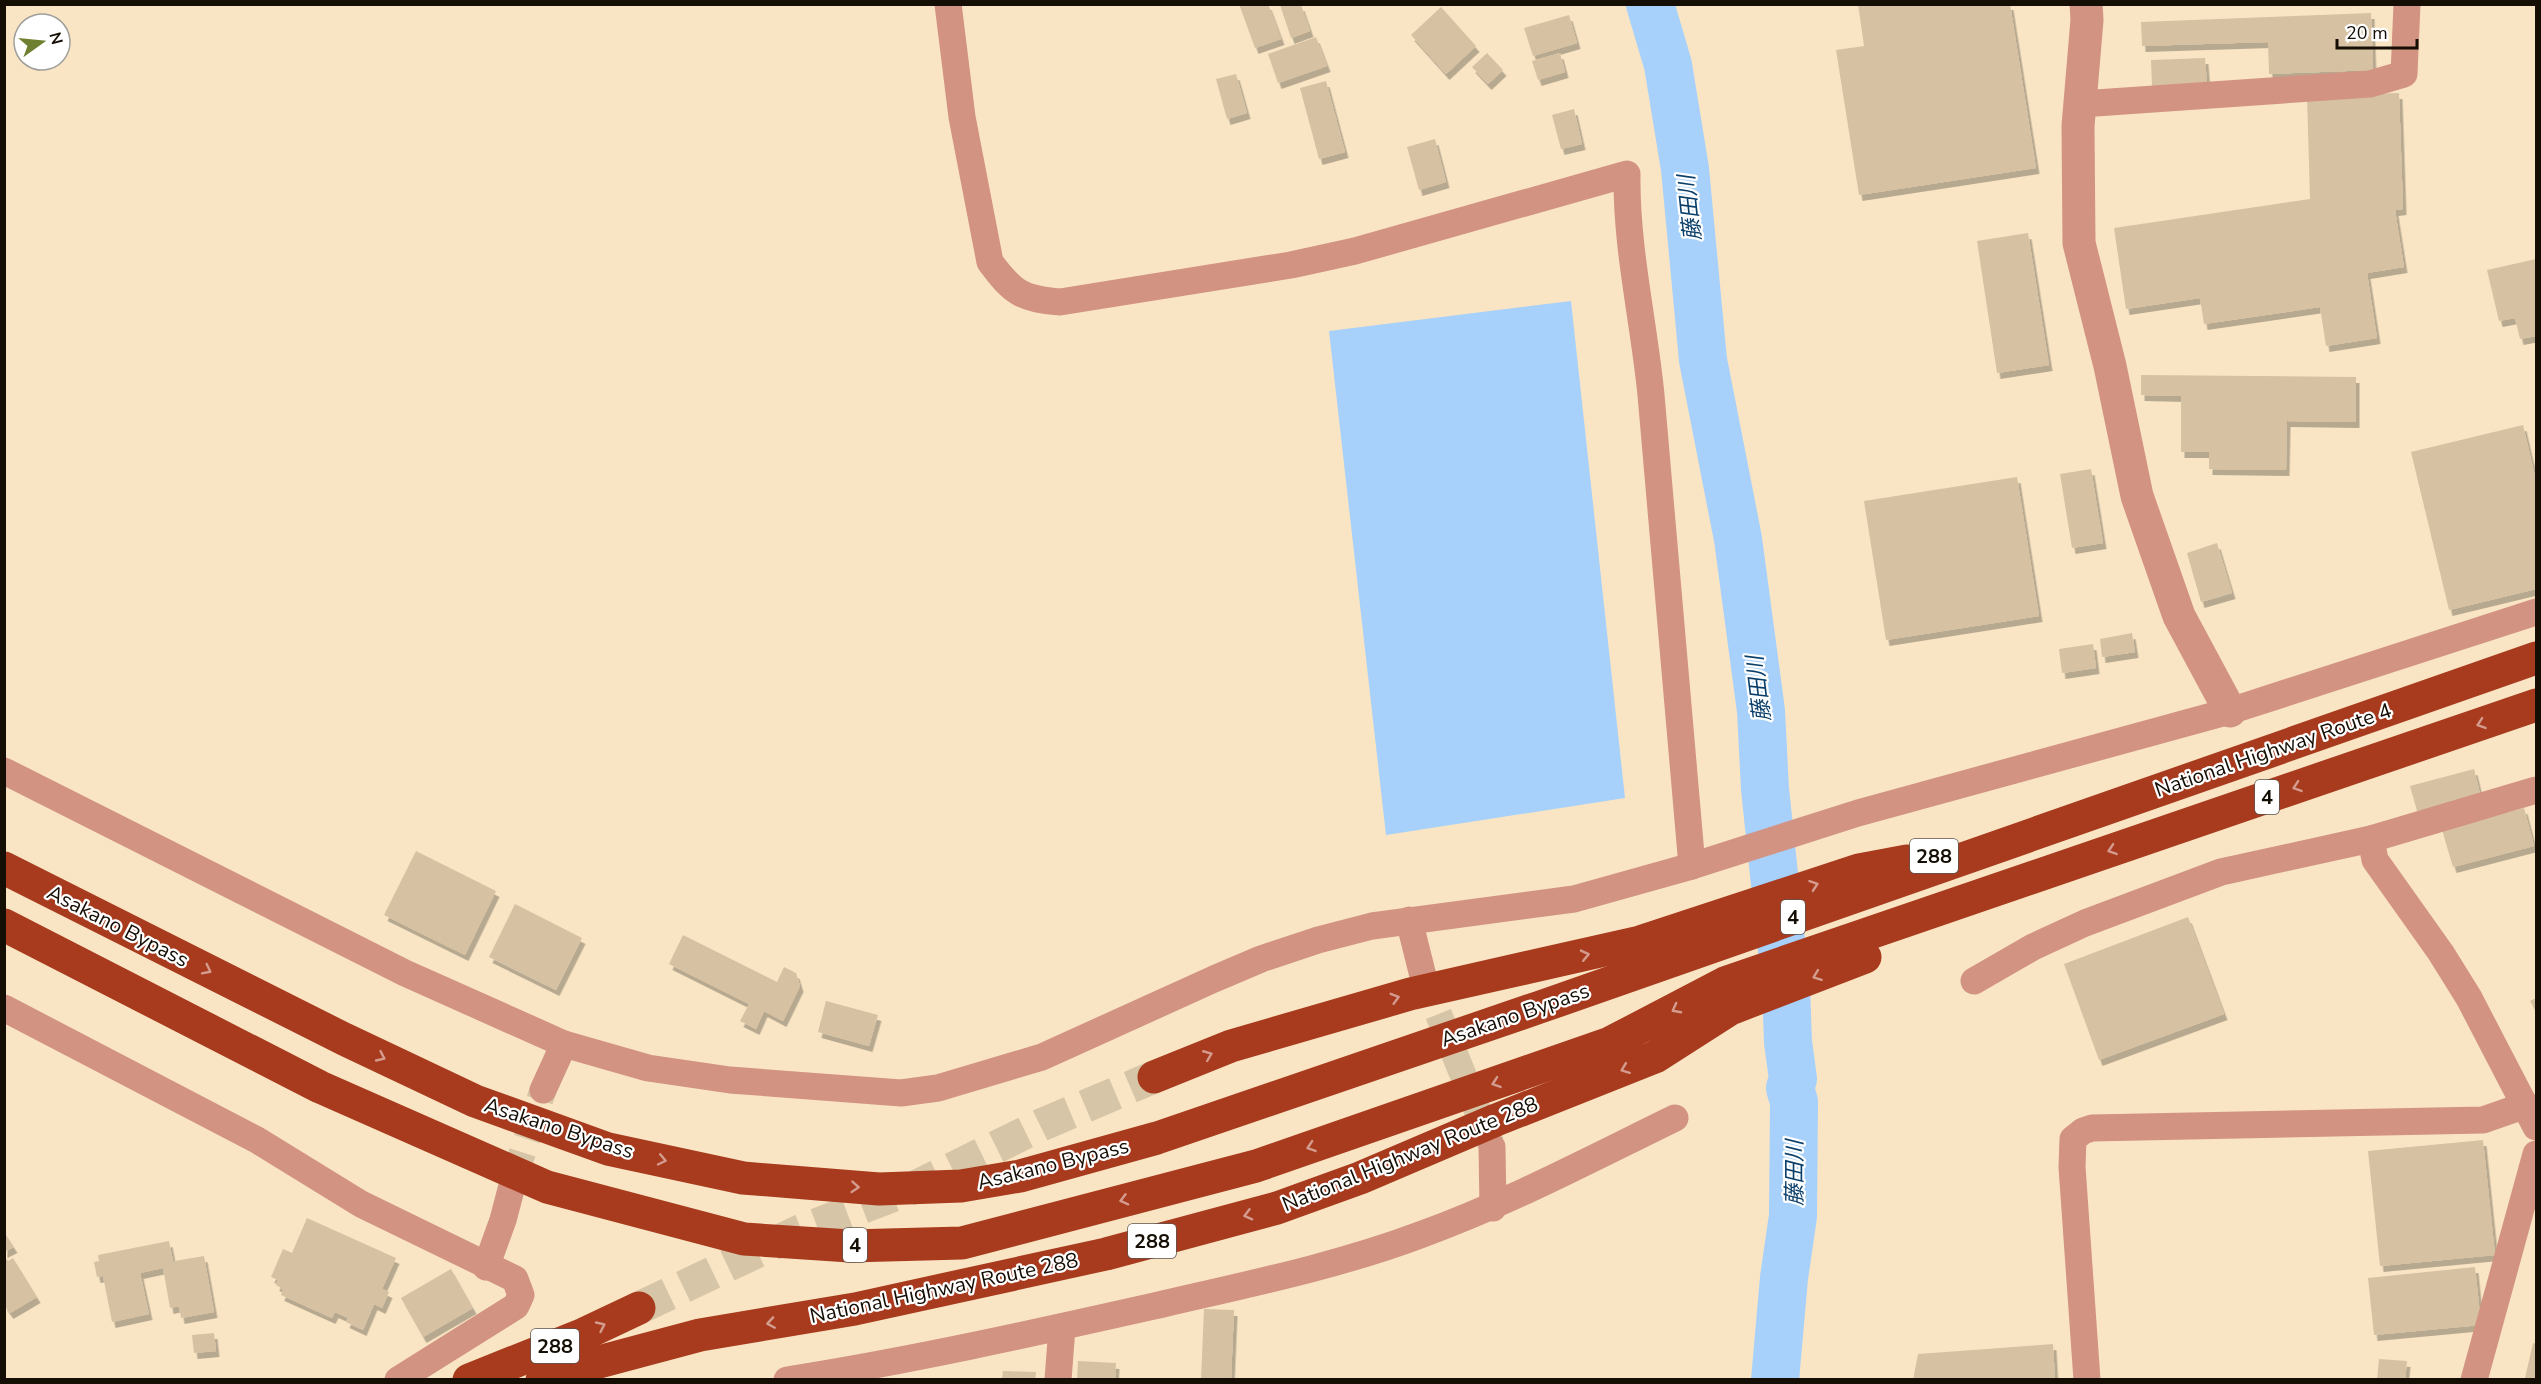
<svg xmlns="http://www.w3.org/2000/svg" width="2541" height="1384" font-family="'Nunito Sans','Noto Sans JP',sans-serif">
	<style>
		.water { fill: #a7d1fa }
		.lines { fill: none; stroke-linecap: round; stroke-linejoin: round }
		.river { stroke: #a7d1fa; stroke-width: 48 }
		.building { fill: #d6c1a2; filter: url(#shadow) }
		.minor-tunnel { stroke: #d7c5a7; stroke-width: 27; stroke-dasharray: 27 14; stroke-linecap: butt }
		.trunk-tunnel { stroke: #d7c5a7; stroke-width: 33; stroke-dasharray: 33 16; stroke-linecap: butt }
		.minor { stroke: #d39382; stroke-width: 27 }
		.tertiary { stroke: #d39382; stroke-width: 33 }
		.trunk { stroke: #a83a1e; stroke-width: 33 }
		.oneway { stroke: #d49c8e }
		.labels { text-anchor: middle; stroke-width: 4.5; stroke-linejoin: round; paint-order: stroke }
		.shield { fill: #fff; stroke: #5b564f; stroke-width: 1.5 }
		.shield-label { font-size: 20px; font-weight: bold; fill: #150e04 }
		.street-label { font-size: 21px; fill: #150e04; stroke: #fff }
		.water-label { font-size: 22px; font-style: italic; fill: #0a3f6a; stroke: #fff }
	</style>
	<defs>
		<filter id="shadow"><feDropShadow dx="3.5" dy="6" stdDeviation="0" flood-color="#0004"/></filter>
	</defs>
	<rect width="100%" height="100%" fill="#f9e5c4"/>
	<path class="water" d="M 1571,301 L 1625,798 L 1386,835 L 1329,331 Z"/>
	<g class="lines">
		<path class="river" d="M 1650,4 L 1668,65 L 1685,169 L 1703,360 L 1738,539 L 1761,711 L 1765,789 L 1786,988 L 1788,1042 L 1793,1079 L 1790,1088 L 1794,1102 L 1793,1216 L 1784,1278 L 1775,1380"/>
	</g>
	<g class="building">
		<path d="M 1239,4 L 1268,4 L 1281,39 L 1255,48 Z"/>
		<path d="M 1858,4 L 2010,4 L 2036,168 L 1859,195 L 1836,50 L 1864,46 Z"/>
		<path d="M 1280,5 L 1301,5 L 1310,31 L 1291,38 Z"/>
		<path d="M 1441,7 L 1476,46 L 1446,74 L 1411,35 Z"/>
		<path d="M 2371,13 L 2373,70 L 2269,74 L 2268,42 L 2142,46 L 2141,22 Z"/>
		<path d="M 1569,15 L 1577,43 L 1533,56 L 1524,28 Z"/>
		<path d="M 1316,37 L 1327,66 L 1278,83 L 1268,54 Z"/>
		<path d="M 1487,53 L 1503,70 L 1488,84 L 1472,67 Z"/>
		<path d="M 1560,53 L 1565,72 L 1538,80 L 1532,61 Z"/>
		<path d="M 2205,58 L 2207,85 L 2152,87 L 2151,60 Z"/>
		<path d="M 1236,74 L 1247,113 L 1227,119 L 1216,79 Z"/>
		<path d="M 1326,81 L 1345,152 L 1319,159 L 1300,88 Z"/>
		<path d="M 2399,93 L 2403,209 L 2395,210 L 2404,267 L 2367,273 L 2377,338 L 2326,346 L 2320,307 L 2204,324 L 2200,298 L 2126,309 L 2114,228 L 2310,199 L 2307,96 Z"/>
		<path d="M 1574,109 L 1582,144 L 1561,149 L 1552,115 Z"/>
		<path d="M 1435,139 L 1446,182 L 1419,190 L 1407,147 Z"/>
		<path d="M 2028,233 L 2049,365 L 1997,373 L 1977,241 Z"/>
		<path d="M 2536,259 L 2536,336 L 2520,339 L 2515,318 L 2499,321 L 2487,270 Z"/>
		<path d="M 2141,375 L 2356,377 L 2356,422 L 2287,421 L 2286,470 L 2209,469 L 2209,452 L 2181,452 L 2181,396 L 2141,395 Z"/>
		<path d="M 2523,425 L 2536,481 L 2536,589 L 2449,610 L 2411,452 Z"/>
		<path d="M 2091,469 L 2103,543 L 2072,548 L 2060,474 Z"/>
		<path d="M 2017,477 L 2039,616 L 1886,640 L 1864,501 Z"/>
		<path d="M 2217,543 L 2232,593 L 2201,602 L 2187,553 Z"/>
		<path d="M 2132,633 L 2135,652 L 2102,657 L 2100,639 Z"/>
		<path d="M 2093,644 L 2096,668 L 2062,673 L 2059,649 Z"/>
		<path d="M 2474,769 L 2480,794 L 2417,811 L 2410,786 Z"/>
		<path d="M 2524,808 L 2534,846 L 2453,867 L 2442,830 Z"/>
		<path d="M 416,851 L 496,891 L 465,955 L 384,915 Z"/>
		<path d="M 515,904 L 582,938 L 556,990 L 489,957 Z"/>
		<path d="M 2188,917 L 2224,1014 L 2099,1060 L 2064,964 Z"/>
		<path d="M 683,935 L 777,982 L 784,967 L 796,973 L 800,986 L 783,1021 L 764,1011 L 756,1029 L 740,1021 L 749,1004 L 669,964 Z"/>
		<path d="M 2536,998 L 2536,1012 L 2530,1001 Z"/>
		<path d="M 826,1001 L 878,1015 L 869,1046 L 818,1032 Z"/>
		<path d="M 2483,1140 L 2495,1255 L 2380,1266 L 2368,1151 Z"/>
		<path d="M 307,1218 L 396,1258 L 382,1289 L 389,1292 L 382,1308 L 374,1304 L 363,1330 L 346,1322 L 348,1318 L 335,1312 L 332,1318 L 281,1295 L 283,1289 L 276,1285 L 278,1280 L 271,1277 L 283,1249 L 292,1253 Z"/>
		<path d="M 4,1232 L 14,1247 L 4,1252 Z"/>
		<path d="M 169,1241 L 173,1261 L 163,1263 L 204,1256 L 214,1312 L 181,1318 L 179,1306 L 170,1308 L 163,1268 L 140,1273 L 149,1314 L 112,1322 L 103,1276 L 97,1277 L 94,1262 L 99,1261 L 98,1255 Z"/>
		<path d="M 4,1256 L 8,1261 L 13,1258 L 37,1297 L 10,1313 L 4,1305 Z"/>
		<path d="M 2475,1267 L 2481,1325 L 2374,1335 L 2368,1278 Z"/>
		<path d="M 451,1269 L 473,1308 L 423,1337 L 401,1298 Z"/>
		<path d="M 1204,1309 L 1234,1310 L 1231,1380 L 1201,1380 Z"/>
		<path d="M 214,1333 L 216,1351 L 194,1353 L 192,1335 Z"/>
		<path d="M 2533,1343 L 2536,1344 L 2536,1380 L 2525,1378 Z"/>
		<path d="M 2053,1344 L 2055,1380 L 1913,1380 L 1918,1354 Z"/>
		<path d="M 2379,1359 L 2407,1361 L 2405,1380 L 2377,1380 Z"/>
		<path d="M 1078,1361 L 1116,1363 L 1115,1380 L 1077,1380 Z"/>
		<path d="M 1003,1371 L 1036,1372 L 1035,1380 L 1002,1380 Z"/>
	</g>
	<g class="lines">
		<g class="minor-tunnel">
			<path d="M 1423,976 L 1491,1144"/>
			<path d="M 514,1178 L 543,1090"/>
		</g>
		<path class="trunk-tunnel" d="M 639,1308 L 800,1231 L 913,1188 L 1041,1125 L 1154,1077"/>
		<g class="minor">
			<path d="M 948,4 L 962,117 L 990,262 C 1013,293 1022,299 1060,302 L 1291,265 L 1355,251 L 1627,174 C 1626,249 1644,322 1651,395 C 1666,552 1679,709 1692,866"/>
			<path d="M 2081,104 L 2370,84 L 2404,74 L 2407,4"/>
			<path d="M 4,771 L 405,973 L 564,1044 L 648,1068 L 730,1080 L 901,1093 L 938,1088 L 1042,1057 L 1214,979 L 1261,959 L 1318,940 L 1372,926 L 1574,899 L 1692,866 L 1858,813 L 2230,711 L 2536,612"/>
			<path d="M 2371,839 L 2375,860 L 2441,953 L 2469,998 L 2536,1127"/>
			<path d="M 1409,920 L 1423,976"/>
			<path d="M 1974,981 L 2033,947 L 2085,923 L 2221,872 L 2371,839 L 2536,790"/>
			<path d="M 4,1008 L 257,1140 L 361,1204 L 515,1279 L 521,1295 L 516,1306 L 398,1380"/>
			<path d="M 543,1090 L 564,1044"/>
			<path d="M 1492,1147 L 1493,1208"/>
			<path d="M 486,1267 L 503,1220 L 514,1178"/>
			<path d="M 787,1380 C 914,1360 1038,1332 1163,1304 C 1249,1284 1337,1266 1420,1235 C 1508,1203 1591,1159 1675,1118"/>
			<path d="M 1058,1380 L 1062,1327"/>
			<path d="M 2087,1380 L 2072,1167 L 2073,1139 L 2083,1131 L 2092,1128 L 2483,1120 L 2526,1105"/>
			<path d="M 2474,1380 L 2536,1154"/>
		</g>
		<path class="tertiary" d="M 2086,4 L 2087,20 L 2078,126 L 2079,243 L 2110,366 L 2137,496 L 2179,616 L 2230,711"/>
		<g class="trunk">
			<path d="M 4,868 L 344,1039 L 475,1101 L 608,1149 L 743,1178 L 879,1189 L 961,1186 L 1020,1176 L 1157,1138 L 1540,1007 L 2536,658"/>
			<path d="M 4,925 L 320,1087 L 547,1187 L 744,1239 L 850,1246 L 962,1243 L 1256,1166 L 1610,1043 L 1727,982 L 2536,705"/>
			<path d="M 1154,1077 L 1231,1046 L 1410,994 L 1640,942 L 1859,870 L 1907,861"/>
			<path d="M 469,1380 L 584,1334 L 639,1308"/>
			<path d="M 542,1380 L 580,1367 L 700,1335 L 855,1309 L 1106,1254 L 1277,1208 L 1360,1178 L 1496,1120 L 1655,1057 L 1730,1009 L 1865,957"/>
		</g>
	</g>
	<defs><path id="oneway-chevron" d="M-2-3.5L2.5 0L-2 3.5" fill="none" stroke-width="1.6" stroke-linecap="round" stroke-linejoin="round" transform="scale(1.5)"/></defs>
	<g class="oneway">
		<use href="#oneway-chevron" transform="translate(2481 724) rotate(161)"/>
		<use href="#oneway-chevron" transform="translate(2297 787) rotate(161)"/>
		<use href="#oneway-chevron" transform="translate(2112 850) rotate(161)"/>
		<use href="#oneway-chevron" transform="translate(1814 885) rotate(-19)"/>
		<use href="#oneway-chevron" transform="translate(1585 955) rotate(-13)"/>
		<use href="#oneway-chevron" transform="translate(207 970) rotate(27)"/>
		<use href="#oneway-chevron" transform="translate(1817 976) rotate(159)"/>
		<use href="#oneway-chevron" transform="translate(1395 998) rotate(-16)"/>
		<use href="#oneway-chevron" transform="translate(1676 1009) rotate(152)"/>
		<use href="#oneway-chevron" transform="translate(1208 1055) rotate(-22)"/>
		<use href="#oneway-chevron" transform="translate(381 1057) rotate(25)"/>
		<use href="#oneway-chevron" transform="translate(1625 1069) rotate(159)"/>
		<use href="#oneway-chevron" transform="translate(1496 1083) rotate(161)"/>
		<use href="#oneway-chevron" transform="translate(1311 1147) rotate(161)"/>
		<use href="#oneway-chevron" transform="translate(662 1160) rotate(12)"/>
		<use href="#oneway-chevron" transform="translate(855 1187) rotate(4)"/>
		<use href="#oneway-chevron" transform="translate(1124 1200) rotate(165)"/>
		<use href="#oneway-chevron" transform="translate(1248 1215) rotate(165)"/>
		<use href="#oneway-chevron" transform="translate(771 1323) rotate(171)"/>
		<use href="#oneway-chevron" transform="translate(601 1326) rotate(-25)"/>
	</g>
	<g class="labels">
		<g class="shield">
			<rect x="2255" y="780" width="24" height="34" rx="4.5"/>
			<rect x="1910" y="839" width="48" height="34" rx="4.5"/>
			<rect x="1781" y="900" width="24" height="34" rx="4.5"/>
			<rect x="1128" y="1224" width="48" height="34" rx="4.5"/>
			<rect x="843" y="1228" width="24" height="34" rx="4.5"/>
			<rect x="531" y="1329" width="48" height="34" rx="4.5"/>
		</g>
		<g class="shield-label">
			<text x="2267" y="804">4</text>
			<text x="1934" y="863">288</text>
			<text x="1793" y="924">4</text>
			<text x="1152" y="1248">288</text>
			<text x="855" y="1252">4</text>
			<text x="555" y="1353">288</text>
		</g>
		<g class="street-label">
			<text transform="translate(2273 750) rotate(-19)" y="7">National Highway Route 4</text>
			<text transform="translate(118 926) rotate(27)" y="7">Asakano Bypass</text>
			<text transform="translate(1515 1015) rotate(-19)" y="7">Asakano Bypass</text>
			<text transform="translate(559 1128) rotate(18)" y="7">Asakano Bypass</text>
			<text transform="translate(1410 1154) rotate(-22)" y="7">National Highway Route 288</text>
			<text transform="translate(1053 1164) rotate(-14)" y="7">Asakano Bypass</text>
			<text transform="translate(944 1288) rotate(-12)" y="7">National Highway Route 288</text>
		</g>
		<g class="water-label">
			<text transform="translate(1689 208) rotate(-96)" y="8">藤田川</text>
			<text transform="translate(1758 689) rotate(-97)" y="8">藤田川</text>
			<text transform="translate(1794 1173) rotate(-90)" y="8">藤田川</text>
		</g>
	</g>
	<rect width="2541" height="1384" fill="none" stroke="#150e04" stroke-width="12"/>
	<g transform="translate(42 42) rotate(75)"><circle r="28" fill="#ffffff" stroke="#a19f9b" stroke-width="1.5"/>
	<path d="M0-4.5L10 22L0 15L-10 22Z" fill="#6e802f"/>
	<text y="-9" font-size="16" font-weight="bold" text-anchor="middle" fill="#150e04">N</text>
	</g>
	<path d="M2337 39v9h80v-9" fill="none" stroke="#150e04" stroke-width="3"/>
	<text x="2346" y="39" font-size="18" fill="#150e04" stroke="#ffffff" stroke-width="4.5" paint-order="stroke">20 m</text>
</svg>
